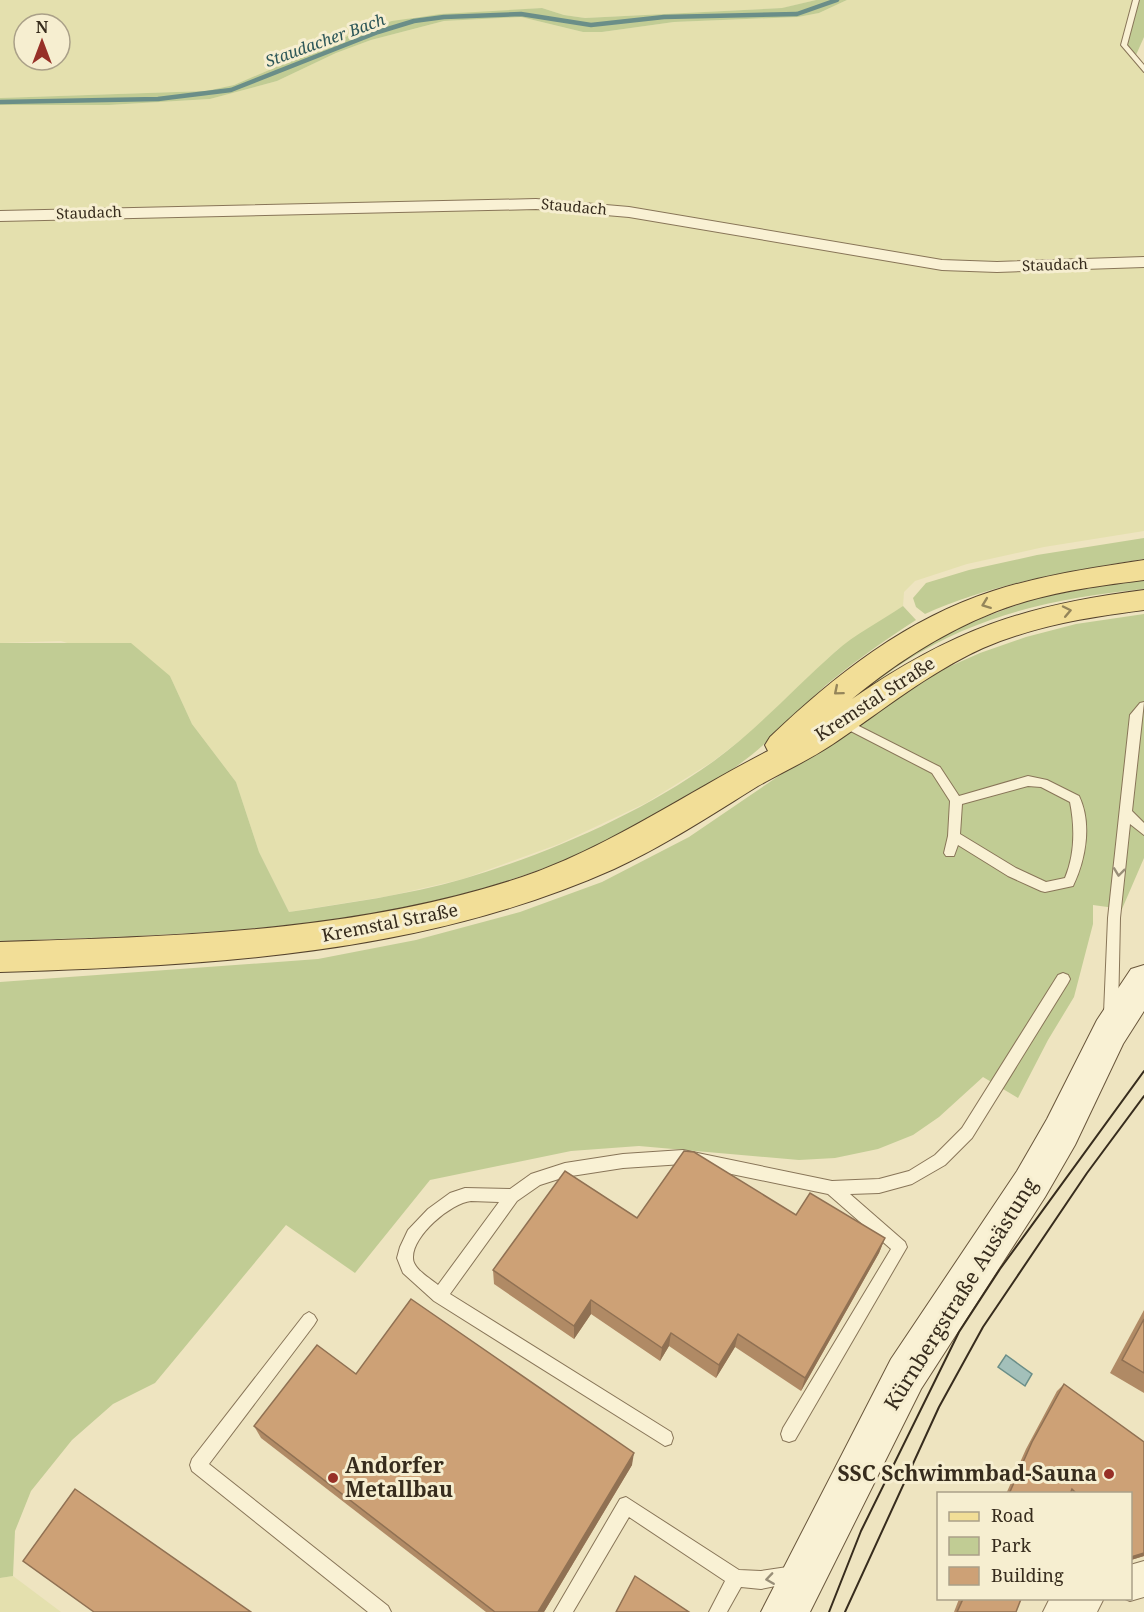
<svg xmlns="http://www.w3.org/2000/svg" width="1144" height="1612" font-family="'Noto Serif',serif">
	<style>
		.farmland { fill: #e4e0ae; fill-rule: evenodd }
		.green { fill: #c1cc94 }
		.water { fill: #a3c0ba; stroke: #6a8e88; stroke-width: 1.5 }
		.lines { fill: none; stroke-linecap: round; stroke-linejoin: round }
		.stream { stroke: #6a8e88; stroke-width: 4.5 }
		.service-casing { stroke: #887558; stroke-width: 2 }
		.minor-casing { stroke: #887558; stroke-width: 2 }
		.secondary-casing { stroke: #69563b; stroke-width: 2 }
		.primary-casing { stroke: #55432d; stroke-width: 2 }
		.service { fill: #f9f1d4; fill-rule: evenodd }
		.minor { fill: #f9f1d4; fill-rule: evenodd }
		.secondary { fill: #f9f1d4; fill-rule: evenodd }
		.primary { fill: #f2de97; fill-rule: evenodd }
		.tram { stroke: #372c1d; stroke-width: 2 }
		.wall { fill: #b08a65 }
		.shaded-wall { fill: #907153 }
		.building { fill: #cda176; stroke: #907153; stroke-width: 1.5 }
		.oneway { stroke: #94855a }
		.oneway2 { stroke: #988e78 }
		.poi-dot { fill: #973027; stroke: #f6eed0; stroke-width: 2 }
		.labels { text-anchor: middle; stroke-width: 6; stroke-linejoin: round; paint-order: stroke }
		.far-street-label { font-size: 15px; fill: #372c1d; stroke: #f6eed0 }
		.far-water-label { font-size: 16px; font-style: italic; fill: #2c5657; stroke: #f6eed0 }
		.street-label { font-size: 18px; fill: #372c1d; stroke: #f6eed0 }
		.near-street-label { font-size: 21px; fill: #372c1d; stroke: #f6eed0 }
		.near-poi-label { font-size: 21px; font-weight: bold; fill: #372c1d; stroke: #f6eed0; text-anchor: start }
	</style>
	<rect width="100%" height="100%" fill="#eee4c0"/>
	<g class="farmland">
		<path d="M 0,0 L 816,0 L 783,8 L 585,18 L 564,15 L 542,8 L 415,17 L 357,32 L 234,85 L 206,91 L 0,98 ZM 24,24 L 60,24 L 60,60 L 24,60 Z"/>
		<path d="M 847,0 L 1134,0 L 1121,43 L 1144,72 L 1144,259 L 959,263 L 518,200 L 0,211 L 0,105 L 109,105 L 210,99 L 277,81 L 336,53 L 371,40 L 444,21 L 521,17 L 583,32 L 602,32 L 674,22 L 798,17 L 819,13 Z"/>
		<path d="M 537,207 L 615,213 L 911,265 L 955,270 L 1144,265 L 1144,531 L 1044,547 L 967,564 L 915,581 L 904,592 L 903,606 L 837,650 L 751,732 L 712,762 L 646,803 L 559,844 L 463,879 L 389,896 L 289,912 L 259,852 L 236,782 L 192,724 L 170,676 L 61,641 L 0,643 L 0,217 Z"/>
		<path d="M 13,1576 L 61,1612 L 0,1612 L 0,1578 Z"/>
	</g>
	<g class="green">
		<path d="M 816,0 L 847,0 L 819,13 L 798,17 L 674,22 L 602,32 L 583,32 L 521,17 L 444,21 L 371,40 L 336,53 L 277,81 L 210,99 L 109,105 L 0,105 L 0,98 L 206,91 L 234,85 L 357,32 L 392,21 L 441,14 L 542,8 L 564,15 L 585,18 L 782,8 Z"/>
		<path d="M 1139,0 L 1144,0 L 1144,37 L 1136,55 L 1144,67 L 1127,44 Z"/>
		<path d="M 1144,538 L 1144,559 C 1070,571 994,583 925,614 L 916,607 L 913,598 L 926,583 L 969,570 L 1037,555 Z"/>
		<path d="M 1144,578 L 1144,589 C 1061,597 980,614 909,659 C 877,679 847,705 818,728 L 872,678 L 950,630 L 1036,598 Z"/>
		<path d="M 903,606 L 916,620 C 885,640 855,661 826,685 C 797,711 772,740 741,763 C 720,779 696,793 673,807 C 463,931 236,933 0,941 L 0,643 L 131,643 L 170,676 L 192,724 L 236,782 L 259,852 L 289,912 C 348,903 407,895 463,879 C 550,853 640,814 714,761 C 758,729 794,688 835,652 C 855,634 881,621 903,606 Z"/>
		<path d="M 1144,614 L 1144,858 L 1122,909 L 1093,905 L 1093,924 L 1074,997 L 1048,1040 L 1018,1098 L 983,1077 L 939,1117 L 913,1135 L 878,1149 L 835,1158 L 799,1160 L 639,1146 L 571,1151 L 430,1180 L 355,1273 L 286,1225 L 155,1383 L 113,1404 L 72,1440 L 31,1491 L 15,1531 L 13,1576 L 0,1578 L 0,982 L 318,959 L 416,940 L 520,912 L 602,882 L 689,837 L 836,737 L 944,669 L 980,653 L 1026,637 L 1076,624 Z"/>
	</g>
	<path class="water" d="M 1006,1355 L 1032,1374 L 1025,1386 L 998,1367 Z"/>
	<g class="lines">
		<path class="stream" d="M 0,102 L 158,99 L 231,90 L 378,32 L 414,21 L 444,17 L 521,14 L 591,25 L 664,17 L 797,14 L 837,0"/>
		<defs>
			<g id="service">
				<path d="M 1133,0 L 1139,0 L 1127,45 L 1144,65 L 1144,72 L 1121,45 Z"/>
				<path d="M 1144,702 L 1132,811 L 1144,823 L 1144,835 L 1130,824 L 1120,918 L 1118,1013 L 1116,1017 L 1111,1019 L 1106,1017 L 1104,1013 L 1108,918 L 1130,715 L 1140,703 Z"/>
				<path d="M 843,718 L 940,767 L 959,796 L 1028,776 L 1047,780 L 1079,796 C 1092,823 1086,859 1073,886 L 1045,892 L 1041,891 L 1008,876 L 958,845 L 954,856 L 946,856 L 944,853 L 948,836 L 950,801 L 932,773 L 839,725 L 837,722 L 839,719 ZM 1028,786 L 1041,787 L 1070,802 C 1075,827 1075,854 1065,878 L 1046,882 L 1016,868 L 960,834 L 962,804 Z"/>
				<path d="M 1063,973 L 1068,975 L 1070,979 L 1068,983 L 972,1138 L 945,1165 L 912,1184 L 879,1193 L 850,1194 L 905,1242 L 907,1247 L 795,1440 L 789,1442 L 783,1440 L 781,1434 L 783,1428 L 891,1249 L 828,1194 L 683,1164 L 623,1168 L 565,1177 L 540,1185 L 517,1201 L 450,1294 L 671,1432 L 673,1438 L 671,1444 L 665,1446 L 434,1301 L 403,1273 L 397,1258 L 400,1247 L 408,1230 L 428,1209 L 450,1193 L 465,1188 L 510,1189 L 531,1174 L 565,1163 L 623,1154 L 683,1150 L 832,1181 L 879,1179 L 909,1171 L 935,1155 L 962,1128 L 1058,975 ZM 471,1201 L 499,1202 L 438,1285 C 430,1278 413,1269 413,1258 C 412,1236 451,1203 471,1201 Z"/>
				<path d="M 309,1312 L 314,1315 L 317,1320 L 314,1325 L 209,1464 L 388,1606 L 391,1612 L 368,1612 L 192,1471 L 190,1465 L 192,1459 L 304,1315 Z"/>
				<path d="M 626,1497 L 739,1570 L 761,1571 L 794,1566 L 800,1569 L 803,1575 L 800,1581 L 761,1589 L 741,1587 L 727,1612 L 709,1612 L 725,1581 L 629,1517 L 573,1612 L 554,1612 L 620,1499 Z"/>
			</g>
			<g id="minor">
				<path d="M 536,199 L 629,207 L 942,260 L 997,262 L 1144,257 L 1144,267 L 997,272 L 942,270 L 629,217 L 536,209 L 0,221 L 0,211 Z"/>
				<path d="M 1144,1561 L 1144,1597 L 1130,1601 L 1123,1598 L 1130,1598 L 1130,1565 Z"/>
				<path d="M 1050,1598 L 1104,1598 L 1097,1612 L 1043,1612 Z"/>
			</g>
			<path id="secondary" d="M 1144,965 L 1144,1011 L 1123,1044 L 1075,1145 L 1045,1197 L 921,1389 L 810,1612 L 761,1612 L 891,1359 L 1017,1171 L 1047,1119 L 1097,1020 L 1131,969 Z"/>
			<path id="primary" d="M 1144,560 L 1144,580 C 1105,585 1065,590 1027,601 C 962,620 903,657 852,699 C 952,630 1024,605 1144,590 L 1144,610 C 1089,617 1034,626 983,648 C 928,673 882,711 833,744 C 809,760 783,772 758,786 C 711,815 664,846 614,869 C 419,956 210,965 0,972 L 0,942 C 175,936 354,933 522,877 C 610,847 686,793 768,751 L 765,745 L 770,737 C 835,675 906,619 993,591 C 1042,575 1093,568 1144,560 Z"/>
		</defs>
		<use href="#service" class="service-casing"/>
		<use href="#minor" class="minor-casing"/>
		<use href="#secondary" class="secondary-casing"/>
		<use href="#primary" class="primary-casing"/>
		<use href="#service" class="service"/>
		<use href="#minor" class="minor"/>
		<use href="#secondary" class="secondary"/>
		<use href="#primary" class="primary"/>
		<g class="tram">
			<path d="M 829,1612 L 861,1531 L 959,1332 L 1000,1269 L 1144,1071"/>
			<path d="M 845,1612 L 939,1407 L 983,1327 L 1087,1173 L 1144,1096"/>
		</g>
	</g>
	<g class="wall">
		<path d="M 796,1215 L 885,1238 L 879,1253 L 801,1391 L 735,1347 L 716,1378 L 669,1346 L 660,1361 L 591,1314 L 574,1339 L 494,1284 L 493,1270 Z"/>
		<path d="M 1144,1310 L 1144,1393 L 1110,1373 Z"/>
		<path d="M 356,1374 L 632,1465 L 544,1612 L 486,1612 L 261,1438 L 254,1426 Z"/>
		<path d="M 1064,1384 L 1144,1442 L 1144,1556 L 1131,1560 L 1131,1494 L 1006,1494 L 1026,1449 L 1057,1391 Z"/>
		<path d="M 959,1599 L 1021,1599 L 1016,1612 L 954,1612 Z"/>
	</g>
	<g class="shaded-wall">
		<path d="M 885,1238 L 879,1253 L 801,1391 L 805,1378 Z"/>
		<path d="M 591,1300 L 591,1314 L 574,1339 L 574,1326 Z"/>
		<path d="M 671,1333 L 669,1346 L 660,1361 L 662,1348 Z"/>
		<path d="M 738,1334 L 735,1347 L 716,1378 L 719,1365 Z"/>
		<path d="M 634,1453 L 632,1465 L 544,1612 L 538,1612 Z"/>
		<path d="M 1144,1553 L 1144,1556 L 1131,1560 L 1131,1557 Z"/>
	</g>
	<g class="building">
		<path d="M 684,1151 L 694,1152 L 796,1215 L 810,1193 L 885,1238 L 805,1378 L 738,1334 L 719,1365 L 671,1333 L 662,1348 L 591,1300 L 574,1326 L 493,1270 L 565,1171 L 637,1218 Z"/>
		<path d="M 411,1299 L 634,1453 L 538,1612 L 495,1612 L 254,1426 L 317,1345 L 356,1374 Z"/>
		<path d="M 1144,1319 L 1144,1373 L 1122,1360 Z"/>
		<path d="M 1064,1384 L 1144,1442 L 1144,1553 L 1131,1557 L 1131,1494 L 1077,1494 L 1072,1489 L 1070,1494 L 1009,1494 L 1032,1442 Z"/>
		<path d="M 75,1489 L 251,1612 L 94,1612 L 23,1561 Z"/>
		<path d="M 635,1576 L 689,1612 L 616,1612 Z"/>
		<path d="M 963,1599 L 1021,1599 L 1016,1612 L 957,1612 Z"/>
	</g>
	<defs><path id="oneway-chevron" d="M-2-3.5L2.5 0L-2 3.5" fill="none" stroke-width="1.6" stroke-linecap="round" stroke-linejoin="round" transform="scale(1.5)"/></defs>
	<g class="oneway">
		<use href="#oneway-chevron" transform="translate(986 604) rotate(159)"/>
		<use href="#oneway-chevron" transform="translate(1067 611) rotate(-12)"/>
		<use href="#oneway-chevron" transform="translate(838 691) rotate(140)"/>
	</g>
	<g class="oneway2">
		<use href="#oneway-chevron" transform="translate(1119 872) rotate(97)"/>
		<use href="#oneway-chevron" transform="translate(770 1579) rotate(172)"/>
	</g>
	<g class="poi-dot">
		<circle cx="1109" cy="1474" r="6"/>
		<circle cx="333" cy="1478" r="6"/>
	</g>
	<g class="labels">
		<g class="far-street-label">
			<text transform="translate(574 207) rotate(5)" y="5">Staudach</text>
			<text transform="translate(89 213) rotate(-2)" y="5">Staudach</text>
			<text transform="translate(1055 265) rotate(-2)" y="5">Staudach</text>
		</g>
		<g class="far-water-label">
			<text transform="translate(325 40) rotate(-20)" y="6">Staudacher Bach</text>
		</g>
		<g class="street-label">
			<text transform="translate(875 699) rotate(-33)" y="6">Kremstal Straße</text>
			<text transform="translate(390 923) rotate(-11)" y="6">Kremstal Straße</text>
		</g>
		<g class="near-street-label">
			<text transform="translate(961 1294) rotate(-58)" y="7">Kürnbergstraße Ausästung</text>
		</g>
		<g class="near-poi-label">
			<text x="345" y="1473">Andorfer<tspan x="345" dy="24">Metallbau</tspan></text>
			<text x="1097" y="1481" text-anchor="end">SSC Schwimmbad-Sauna</text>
		</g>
	</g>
	<rect x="937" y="1492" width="195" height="108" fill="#f6eed0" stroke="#aaa088" stroke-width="1.5"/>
	<rect x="949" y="1512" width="30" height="9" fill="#f2de97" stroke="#aaa088" stroke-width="1.5"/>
	<text x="991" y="1522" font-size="18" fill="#372c1d">Road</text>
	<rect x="949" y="1537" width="30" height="18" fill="#c1cc94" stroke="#aaa088" stroke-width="1.5"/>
	<text x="991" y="1552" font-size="18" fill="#372c1d">Park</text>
	<rect x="949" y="1567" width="30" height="18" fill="#cda176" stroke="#aaa088" stroke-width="1.5"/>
	<text x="991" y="1582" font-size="18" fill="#372c1d">Building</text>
	<g transform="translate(42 42)"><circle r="28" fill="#f6eed0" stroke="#aaa088" stroke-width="1.5"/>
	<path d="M0-4.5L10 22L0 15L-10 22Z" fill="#973027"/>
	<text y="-9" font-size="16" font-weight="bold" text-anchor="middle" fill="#372c1d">N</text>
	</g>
</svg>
